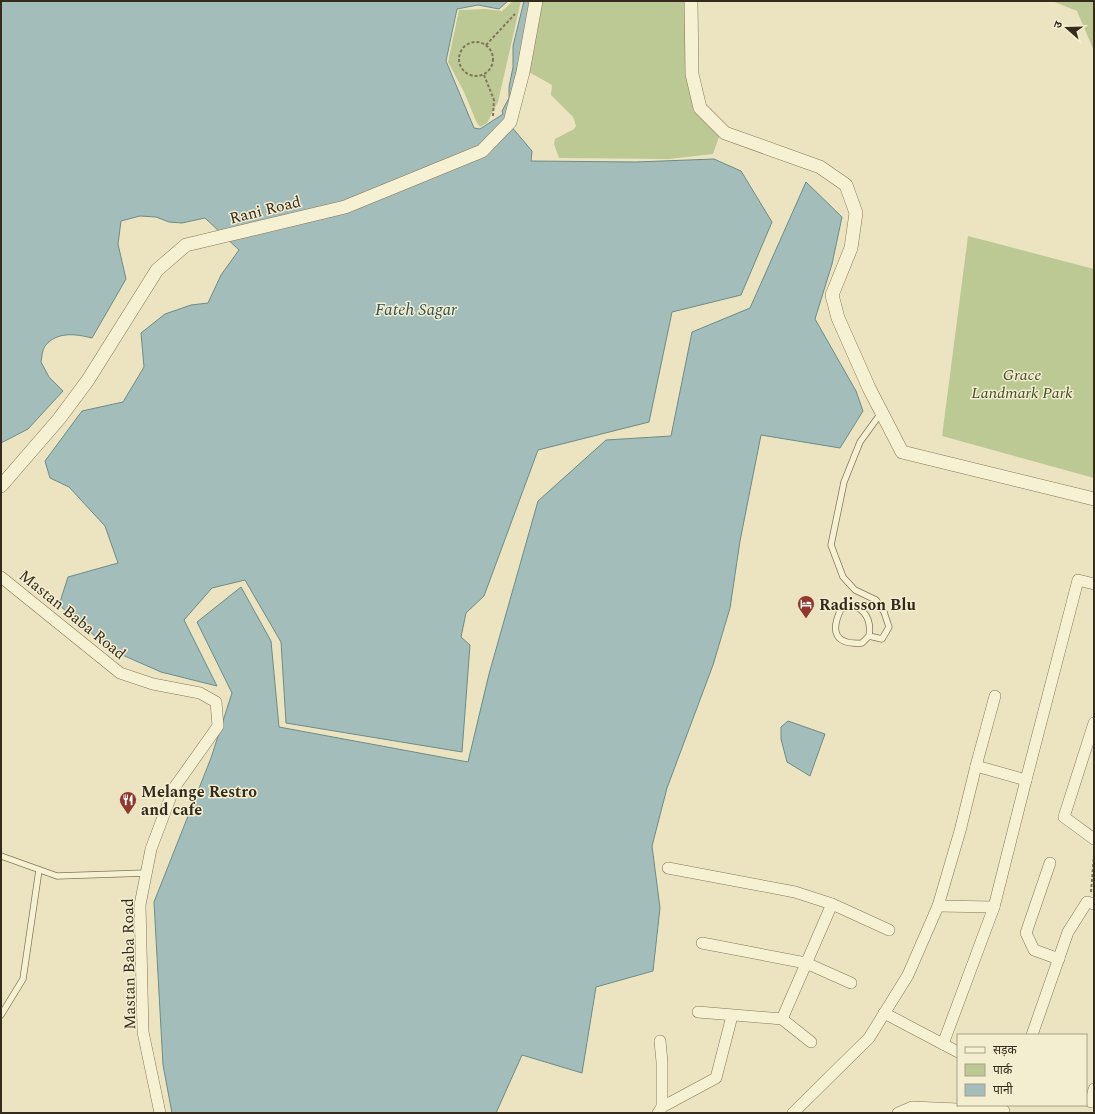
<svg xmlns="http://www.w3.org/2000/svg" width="1095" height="1114" font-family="Spectral,'Noto Sans Devanagari',serif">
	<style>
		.green { fill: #bdc995 }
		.water { fill: #a3beba; stroke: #6b8c87 }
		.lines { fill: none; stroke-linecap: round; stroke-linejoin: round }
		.service-casing { stroke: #847559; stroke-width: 7 }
		.minor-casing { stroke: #847559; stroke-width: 12 }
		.tertiary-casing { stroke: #847559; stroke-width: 14 }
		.path { stroke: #847559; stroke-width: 2; stroke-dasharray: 3 2; stroke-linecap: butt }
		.service { stroke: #f7f1d3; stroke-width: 5.5 }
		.minor { stroke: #f7f1d3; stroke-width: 11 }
		.tertiary { stroke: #f7f1d3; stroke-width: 13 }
		.labels { text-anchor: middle; stroke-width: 3; stroke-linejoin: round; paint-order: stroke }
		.street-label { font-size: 16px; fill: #352b1d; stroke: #f4eed0 }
		.park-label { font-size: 16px; font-style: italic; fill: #405024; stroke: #f4eed0 }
		.poi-label { font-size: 16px; font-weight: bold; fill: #352b1d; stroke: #f4eed0; text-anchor: start }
		.water-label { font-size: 17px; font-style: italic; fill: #2d5254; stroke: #f4eed0 }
	</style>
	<rect width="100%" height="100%" fill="#ece4c1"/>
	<g class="green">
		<path d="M 513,1 L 521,1 L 498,102 L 487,123 L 480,127 L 476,121 L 464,92 L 448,62 L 459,10 L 486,9 L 502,11 Z"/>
		<path d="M 542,1 L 686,1 L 687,68 L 720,134 L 713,154 L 669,159 L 559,158 L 554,144 L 555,139 L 574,129 L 576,126 L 573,117 L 551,95 L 552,85 L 527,71 Z"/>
		<path d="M 1052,1 L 1094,1 L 1094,51 L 1077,11 Z"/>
		<path d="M 968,236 L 1094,269 L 1094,478 L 942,436 Z"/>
	</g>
	<g class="water">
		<path d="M 1,1 L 508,1 L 499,9 L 478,5 L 457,9 L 446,61 L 474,128 L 480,129 L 503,114 L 502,111 L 509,98 L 509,87 L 513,67 L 513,46 L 524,1 L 531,1 L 522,48 L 505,119 L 532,151 L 531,161 L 636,162 L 714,159 L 741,171 L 772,222 L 741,295 L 672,312 L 649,422 L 538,450 L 484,596 L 466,613 L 461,637 L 470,645 L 462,752 L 286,723 L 281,642 L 245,580 L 212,588 L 184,620 L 217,686 L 161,672 L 111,650 L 59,605 L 68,577 L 118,563 L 105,526 L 69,487 L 50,478 L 45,461 L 82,411 L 123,402 L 144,367 L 141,333 L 165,314 L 191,305 L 208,303 L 221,275 L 239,250 L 205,218 L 182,223 L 169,222 L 156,217 L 140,216 L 121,221 L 118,244 L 126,279 L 92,338 C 76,334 57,331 45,346 C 42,350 42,357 41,362 L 49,377 L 63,391 L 28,429 L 1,443 Z"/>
		<path d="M 806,182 L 842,217 L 832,264 L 815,319 L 856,391 L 863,411 L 840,448 L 761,435 L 740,541 L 730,608 L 713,665 L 667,788 L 652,846 L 660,908 L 653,971 L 596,987 L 582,1073 L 522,1055 L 496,1113 L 172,1113 L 163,1065 L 154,902 L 211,758 L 232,693 L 197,622 L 241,587 L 271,641 L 279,727 L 468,762 L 489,674 L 538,501 L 606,440 L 671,436 L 692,332 L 750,308 Z"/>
		<path d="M 788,721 L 825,734 L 810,776 L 787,762 L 781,739 L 781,727 Z"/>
	</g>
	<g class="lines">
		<defs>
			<g id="service">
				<path d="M 869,636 C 872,617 861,601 841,609 C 830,632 835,645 862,643 L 869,636 L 882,639 L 889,627 L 884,612 L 876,600 L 855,590 L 843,577 L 831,545 L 844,482 L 860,442 L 881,413"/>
				<path d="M 1,856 L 57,876 L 146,873"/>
				<path d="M 1,1015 L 23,979 L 39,870"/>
			</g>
			<g id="minor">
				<path d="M 1,577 L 120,673 L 153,684 L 200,693 L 216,702 L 218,726 L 174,788 L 151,849 L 140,905 L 143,1032 L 160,1113"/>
				<path d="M 995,696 L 976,766 L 1026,780 L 1078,580 L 1094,584"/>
				<path d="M 1094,723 L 1064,817 L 1094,839"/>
				<path d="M 1050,863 L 1026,933 L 1034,950 L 1059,959"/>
				<path d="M 668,868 L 795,892 L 832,904 L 889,930"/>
				<path d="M 938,906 L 994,907 L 1026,780"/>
				<path d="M 702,943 L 806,963 L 851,983"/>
				<path d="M 698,1012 L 782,1019 L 832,904"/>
				<path d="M 884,1013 L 958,1052"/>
				<path d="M 782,1019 L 811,1042"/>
				<path d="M 1032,1035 L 1068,932 L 1087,902 L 1094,904"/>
				<path d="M 660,1041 L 662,1062 L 662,1107"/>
				<path d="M 943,1044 L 994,907"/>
				<path d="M 1091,1102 L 1094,1089"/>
				<path d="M 658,1113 L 662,1107 L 716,1078 L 732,1016"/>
				<path d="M 793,1113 L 869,1038 L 908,975 L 938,906 L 960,831 L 976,766"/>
				<path d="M 898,1113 L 912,1107 L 1004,1111"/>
			</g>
			<g id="tertiary">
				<path d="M 691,1 L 692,74 L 700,108 L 725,133 L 820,167 L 846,185 L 856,213 L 851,248 L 832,295 L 838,318 L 869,388 L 902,452 L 1094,499"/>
				<path d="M 1,486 L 59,419 L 88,380 L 157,270 L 186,245 L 345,207 L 482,151 L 510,122 L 523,72 L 536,1"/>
			</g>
		</defs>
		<use href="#service" class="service-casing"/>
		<use href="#minor" class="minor-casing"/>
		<use href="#tertiary" class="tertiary-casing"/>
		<g class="path">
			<circle cx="476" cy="59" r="17"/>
			<path d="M 486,45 L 515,14"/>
			<path d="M 484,75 L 494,100 L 493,116"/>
			<path d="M 1091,892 L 1094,855"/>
		</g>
		<use href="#service" class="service"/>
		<use href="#minor" class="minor"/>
		<use href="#tertiary" class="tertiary"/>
	</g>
	<defs>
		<symbol id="hotel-pin" viewBox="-11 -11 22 30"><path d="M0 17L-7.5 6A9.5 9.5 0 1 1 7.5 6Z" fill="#91372b" stroke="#f4eed0"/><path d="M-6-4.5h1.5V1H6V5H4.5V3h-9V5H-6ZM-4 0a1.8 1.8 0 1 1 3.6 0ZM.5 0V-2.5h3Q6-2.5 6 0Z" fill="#fff"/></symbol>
		<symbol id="restaurant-pin" viewBox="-11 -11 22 30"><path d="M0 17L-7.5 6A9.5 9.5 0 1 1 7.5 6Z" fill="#91372b" stroke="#f4eed0"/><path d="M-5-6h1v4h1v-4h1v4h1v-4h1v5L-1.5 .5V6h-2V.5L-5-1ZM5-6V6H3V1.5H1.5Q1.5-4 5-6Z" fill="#fff"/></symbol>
	</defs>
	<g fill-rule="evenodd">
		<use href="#hotel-pin" x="796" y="594" width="20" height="27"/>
		<use href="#restaurant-pin" x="118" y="790" width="20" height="27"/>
	</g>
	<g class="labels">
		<g class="street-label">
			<text transform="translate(265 209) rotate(-14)" y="6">Rani Road</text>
			<text transform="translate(73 614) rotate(39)" y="6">Mastan Baba Road</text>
			<text transform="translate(128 964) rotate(-91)" y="6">Mastan Baba Road</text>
		</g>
		<g class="park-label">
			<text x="1022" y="380">Grace<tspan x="1022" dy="18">Landmark Park</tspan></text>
		</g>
		<g class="poi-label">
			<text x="819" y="610">Radisson Blu</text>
			<text x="141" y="797">Melange Restro<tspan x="141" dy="18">and cafe</tspan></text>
		</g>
		<g class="water-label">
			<text x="416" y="315">Fateh Sagar</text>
		</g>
	</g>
	<rect width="1095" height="1114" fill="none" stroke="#352b1d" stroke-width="4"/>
	<rect x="957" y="1034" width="130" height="72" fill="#f4eed0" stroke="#a8a088"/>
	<rect x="965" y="1047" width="20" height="6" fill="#f7f1d3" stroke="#a8a088"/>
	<text x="993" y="1054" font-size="12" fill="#352b1d">सड़क</text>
	<rect x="965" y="1064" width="20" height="12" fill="#bdc995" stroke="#a8a088"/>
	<text x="993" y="1074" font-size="12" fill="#352b1d">पार्क</text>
	<rect x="965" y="1084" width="20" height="12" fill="#a3beba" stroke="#a8a088"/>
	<text x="993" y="1094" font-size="12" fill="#352b1d">पानी</text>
	<g transform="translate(1067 28) rotate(290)" stroke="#f4eed0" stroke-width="3" paint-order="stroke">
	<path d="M0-3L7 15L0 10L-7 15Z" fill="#352b1d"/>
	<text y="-6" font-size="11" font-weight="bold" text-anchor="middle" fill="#352b1d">उ</text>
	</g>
</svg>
